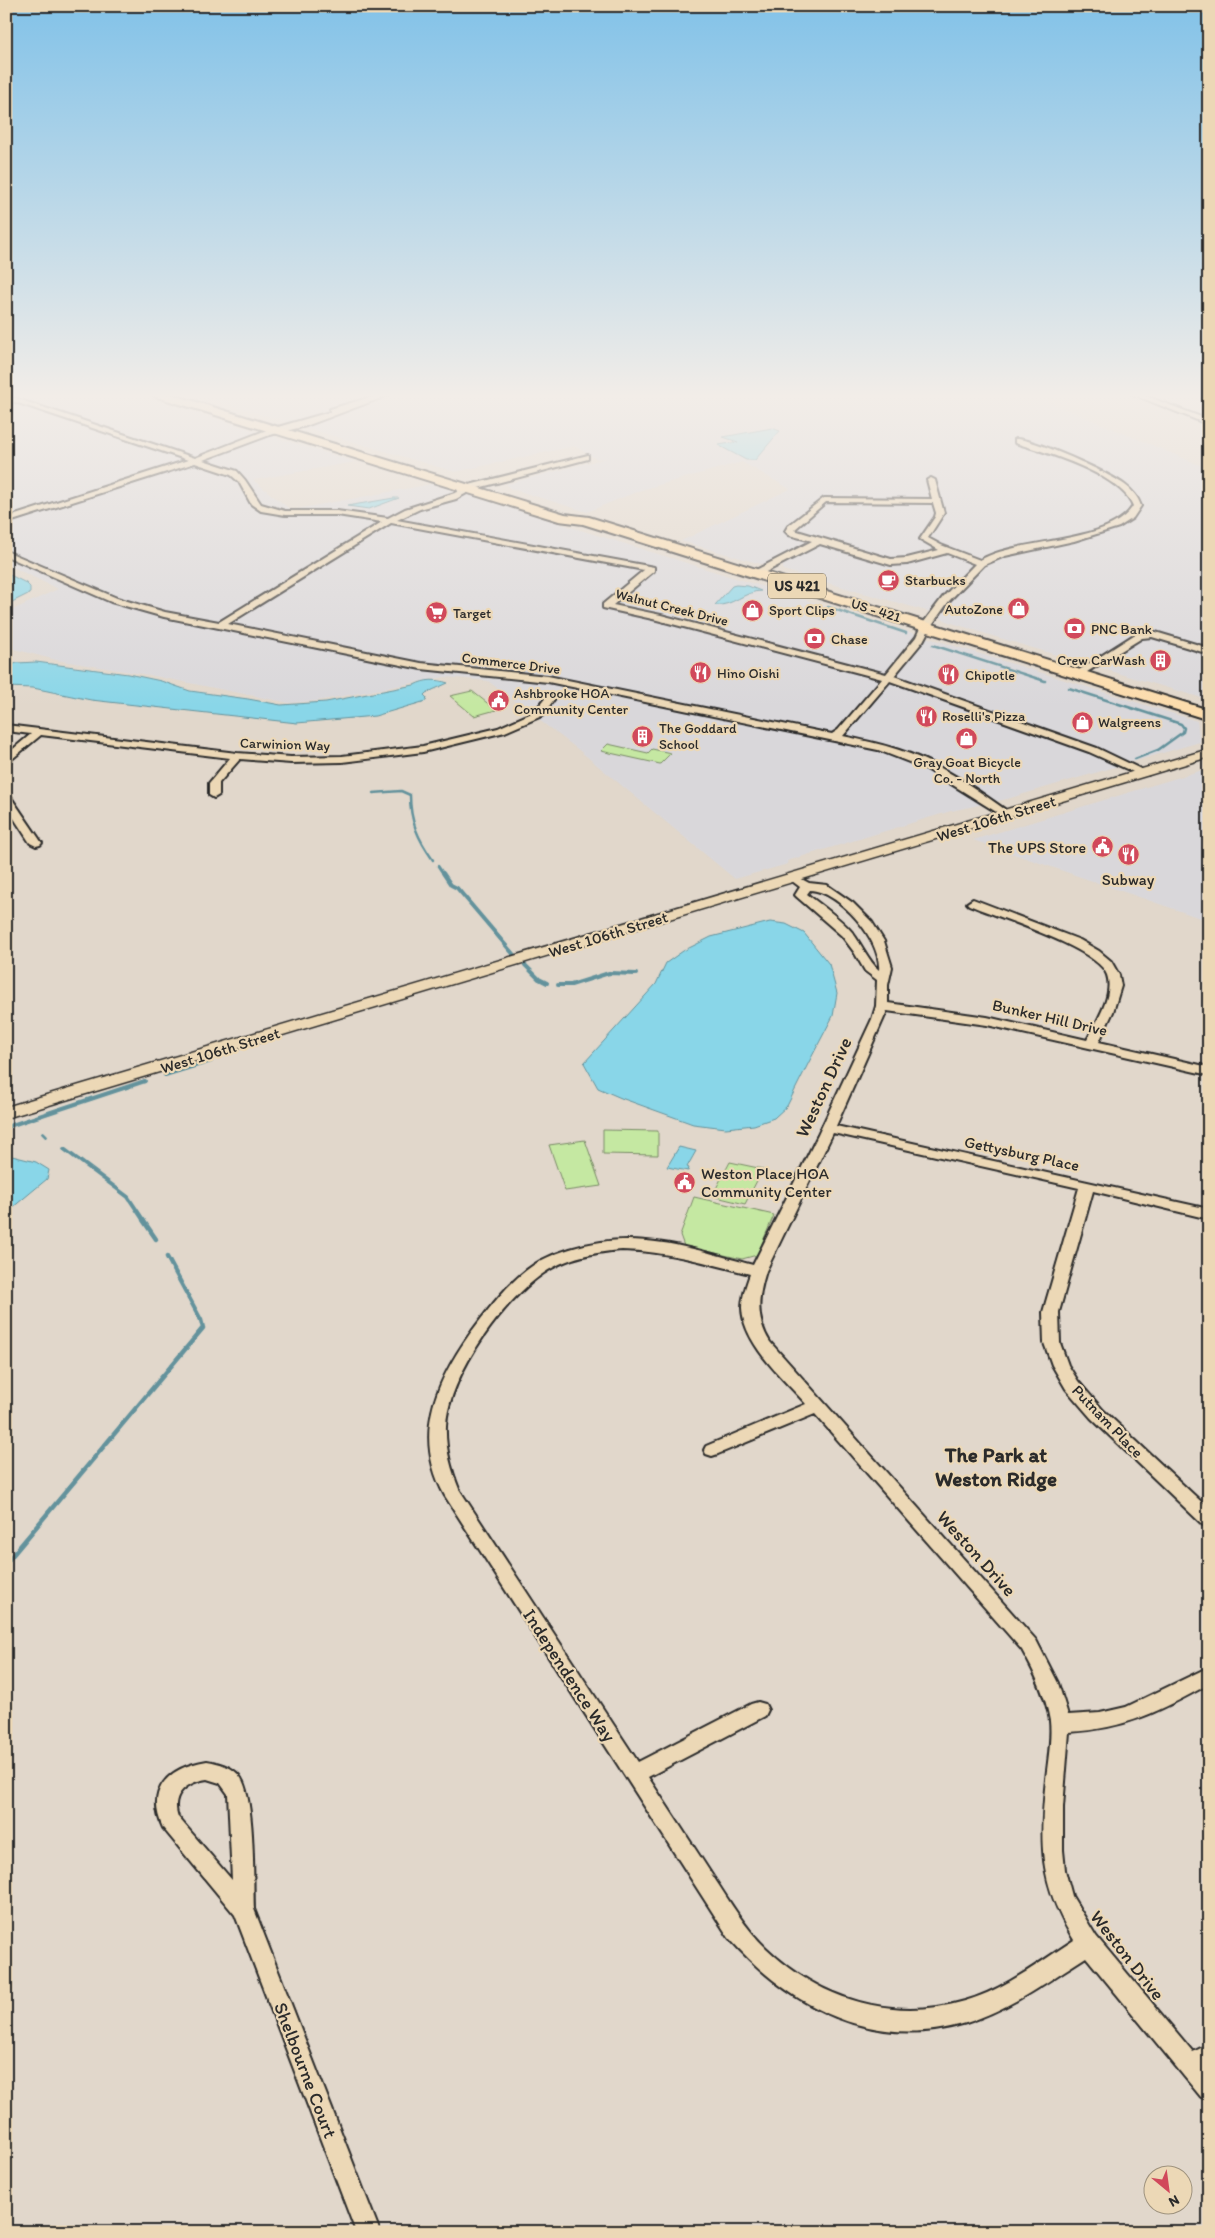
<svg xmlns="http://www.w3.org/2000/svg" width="1215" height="2238" font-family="Itim,sans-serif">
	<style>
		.built { fill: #d9d7da }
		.green { fill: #c5e8a2; stroke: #788a66 }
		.water { fill: #89d6e8; stroke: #63929c }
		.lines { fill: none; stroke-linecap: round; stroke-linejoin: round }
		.stream-far2 { stroke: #63929c; stroke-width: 2.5 }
		.stream-far1 { stroke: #63929c; stroke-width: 4 }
		.stream { stroke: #63929c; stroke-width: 4.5 }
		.minor-casing { stroke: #2b2b2b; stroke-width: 4 }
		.tertiary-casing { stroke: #2b2b2b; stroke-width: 3 }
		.primary-casing { stroke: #2b2b2b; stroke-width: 4 }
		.minor { fill: #ecd8b6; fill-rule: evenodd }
		.tertiary { fill: #ecd8b6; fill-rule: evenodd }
		.primary { fill: #fcdcac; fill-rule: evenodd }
		.labels { text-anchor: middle; stroke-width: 4.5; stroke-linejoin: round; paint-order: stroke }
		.far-poi-label { font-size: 14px; fill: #2b2b2b; stroke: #ecd8b6; text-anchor: start }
		.far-street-label { font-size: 14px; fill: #2b2b2b; stroke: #ecd8b6 }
		.shield { fill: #ecd8b6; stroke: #655f55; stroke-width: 1 }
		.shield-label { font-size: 15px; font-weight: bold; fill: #2b2b2b }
		.street-label { font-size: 16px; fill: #2b2b2b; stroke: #ecd8b6 }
		.poi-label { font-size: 16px; fill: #2b2b2b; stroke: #ecd8b6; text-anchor: end }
		.near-street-label { font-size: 19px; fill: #2b2b2b; stroke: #ecd8b6 }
		.near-neighbourhood-label { font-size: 21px; font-weight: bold; fill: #2b2b2b; stroke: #ecd8b6 }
	</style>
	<rect width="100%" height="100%" fill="#e1d7cb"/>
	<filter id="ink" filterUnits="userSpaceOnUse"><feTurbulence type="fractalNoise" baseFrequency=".02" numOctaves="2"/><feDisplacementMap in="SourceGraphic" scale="10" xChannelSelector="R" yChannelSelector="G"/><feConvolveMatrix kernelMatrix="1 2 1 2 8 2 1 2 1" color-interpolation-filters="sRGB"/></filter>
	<g filter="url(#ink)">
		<g class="built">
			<path d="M 6,394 L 14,396 L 21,394 L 136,394 L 355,462 L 253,480 L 291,510 L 432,484 L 1197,721 L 1200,742 L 1007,799 L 951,811 L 787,861 L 788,864 L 735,879 L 580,751 L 488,681 L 445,677 L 317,701 L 289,703 L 149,675 L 56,660 L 6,647 L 6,613 L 58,589 L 6,564 Z"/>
			<path d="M 192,394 L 1030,394 L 1209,469 L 1209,700 L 996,637 L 949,622 L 930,612 L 783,570 L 783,566 L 771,562 L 761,564 L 681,541 L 790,489 L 742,462 L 641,490 L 587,512 L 509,488 L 507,484 L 607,458 L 597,459 L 574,446 L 455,472 Z"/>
			<path d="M 1209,768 L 1209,921 L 973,840 Z"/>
		</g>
		<g class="green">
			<path d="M 472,691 L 496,710 L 474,716 L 450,696 Z"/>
			<path d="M 608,744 L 648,753 L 652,749 L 671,753 L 660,764 L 601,751 Z"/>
			<path d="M 603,1130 L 658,1131 L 658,1155 L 603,1154 Z"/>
			<path d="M 585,1140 L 601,1186 L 565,1191 L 549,1145 Z"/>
			<path d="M 730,1162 L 763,1169 L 745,1204 L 712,1196 Z"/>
			<path d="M 694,1197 L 774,1215 L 757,1255 L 742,1259 L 684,1246 L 680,1235 Z"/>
		</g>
		<g class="water">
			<path d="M 772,428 L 780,431 L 755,460 L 746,460 L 718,445 L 738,442 L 723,437 Z"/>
			<path d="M 394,498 L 399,498 L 369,509 L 347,506 Z"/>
			<path d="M 6,573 L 26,583 L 30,587 L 30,593 L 6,605 Z"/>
			<path d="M 736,585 L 748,586 L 761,591 C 745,591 732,607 715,605 L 732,586 Z"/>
			<path d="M 36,662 L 128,674 L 161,681 L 190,691 L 248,699 L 281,705 L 326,702 L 414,685 C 426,679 436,679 448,683 L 426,693 L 424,695 L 427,698 L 426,701 L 375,716 L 297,723 L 91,700 L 33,688 L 6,687 L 6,667 L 17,663 Z"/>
			<path d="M 770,922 L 786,924 L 804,933 L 829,964 L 837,993 L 833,1016 L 809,1062 L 787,1106 L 774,1118 L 754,1125 L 726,1128 L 693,1124 L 621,1098 L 598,1088 L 584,1063 L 656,984 L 666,963 L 683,951 L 711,937 Z"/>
			<path d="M 679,1147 L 696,1151 L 687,1167 L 689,1168 L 688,1171 L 667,1167 Z"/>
			<path d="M 12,1156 L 36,1162 L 49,1170 L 47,1179 L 6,1213 L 6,1157 Z"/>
		</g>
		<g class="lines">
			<g class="stream-far2">
				<path d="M 828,607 L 906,633"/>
				<path d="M 933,645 L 1045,681"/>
				<path d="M 1069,688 L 1181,724 L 1184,728 L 1183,732 L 1158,750 L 1135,759"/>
				<path d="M 373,793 L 401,791 L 410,795 C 410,821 418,839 433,860"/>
				<path d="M 438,866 L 444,875"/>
			</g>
			<g class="stream-far1">
				<path d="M 443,873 L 451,885 L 457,888 L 514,955"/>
				<path d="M 525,965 L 539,979 L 547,983"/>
				<path d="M 558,985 L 571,985 L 609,973 L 636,974"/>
				<path d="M 165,1075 L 211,1061"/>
				<path d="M 6,1127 L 145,1081"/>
				<path d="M 43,1133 L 46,1136"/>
				<path d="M 64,1149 L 128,1197 L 144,1221"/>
			</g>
			<g class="stream">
				<path d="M 143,1220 L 156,1239"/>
				<path d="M 6,1563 L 203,1328 L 201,1320 L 167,1257"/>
			</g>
			<defs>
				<g id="minor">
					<path d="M 382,394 L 392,394 L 306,426 L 270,435 L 203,460 L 237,471 L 245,480 L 261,504 L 285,511 L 337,511 L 388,518 L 405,509 L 458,492 L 457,488 L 588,455 L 588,459 L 474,489 L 456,499 L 420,509 L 397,520 L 654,567 L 654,571 L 613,605 L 661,615 L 886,674 L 916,637 L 921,626 L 943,597 L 975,564 L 947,553 L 907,564 L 891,565 L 820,544 L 760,575 L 754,575 L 754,571 L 812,541 L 789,535 L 785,531 L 788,526 L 824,498 L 932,499 L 927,480 L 931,478 L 935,480 L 944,513 L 928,538 L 941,545 L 980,560 C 1019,537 1109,545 1133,506 C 1122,475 1046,452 1015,443 L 1015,439 C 1033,438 1109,473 1125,485 C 1133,491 1138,497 1141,506 L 1133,518 L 1119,527 L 1074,541 L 1005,556 L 984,565 L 949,601 L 931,626 L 923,641 L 894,676 L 1097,748 L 1149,773 L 1148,775 L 1140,775 L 1089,752 L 890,681 L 843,736 C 862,740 881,744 899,750 C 940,763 975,788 1010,813 L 1011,815 L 1006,818 L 927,769 L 878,750 L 548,682 L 421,669 L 164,617 L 111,602 L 6,556 L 6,551 L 117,598 L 165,612 L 219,622 L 382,522 L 337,515 L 285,515 L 261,511 L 251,504 L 239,482 L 231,475 L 195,463 L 6,523 L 6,518 L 188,460 L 6,399 L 6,395 L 195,458 L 264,431 L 330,412 L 330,409 ZM 826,502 L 933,503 L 936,513 L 935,517 L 920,539 L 939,550 L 907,558 L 891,559 L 794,530 ZM 391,523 L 644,570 L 603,604 L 603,608 L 657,620 L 882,679 L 838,730 L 832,734 L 548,676 L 421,663 L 228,624 Z"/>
					<path d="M 1132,394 L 1141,394 L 1209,420 L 1209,425 Z"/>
					<path d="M 1152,631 L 1209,648 L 1209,654 L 1152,637 L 1142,638 L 1087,672 L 1084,673 L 1079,670 L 1137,633 Z"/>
					<path d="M 550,695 L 555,698 L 542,716 L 505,732 L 423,752 L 342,762 L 291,763 L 240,759 L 219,783 L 219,795 L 214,798 L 209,795 L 209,783 L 230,758 L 41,735 L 6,764 L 6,755 L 31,734 L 6,731 L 6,725 L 237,753 L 291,757 L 342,756 L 423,746 L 498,728 L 534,712 L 547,696 Z"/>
					<path d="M 6,795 L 10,796 L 42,843 L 40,845 L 36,846 L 30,843 L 6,806 Z"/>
					<path d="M 794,875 L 809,883 L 827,885 L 853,903 L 872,922 L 884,941 L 892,967 L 888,985 L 888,1003 L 987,1017 L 1087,1040 C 1096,1022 1114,996 1107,975 C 1098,948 997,917 969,905 L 967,903 L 973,899 L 1080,940 L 1099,951 L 1111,961 L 1119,975 L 1121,986 L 1113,1012 L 1099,1042 L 1209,1067 L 1209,1075 L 987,1025 L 887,1011 L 836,1126 L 1209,1209 L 1209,1219 L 1093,1191 L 1059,1312 L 1060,1343 L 1068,1365 L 1078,1381 L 1103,1410 L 1209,1509 L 1209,1527 L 1203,1525 L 1091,1418 L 1066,1389 L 1052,1365 L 1044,1343 L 1043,1312 L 1079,1188 L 833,1133 L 766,1271 C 758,1297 755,1318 770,1342 L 1036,1640 L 1058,1683 L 1068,1715 L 1100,1713 L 1126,1707 L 1209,1667 L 1209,1684 C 1160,1711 1126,1729 1069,1732 L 1063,1807 L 1063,1850 L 1065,1870 L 1072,1896 L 1096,1936 L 1193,2052 L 1209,2044 L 1209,2100 L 1201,2097 L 1086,1957 C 1048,1981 1010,2009 966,2023 C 873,2051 790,2007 729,1938 L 445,1496 C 409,1431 440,1372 481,1319 C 498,1297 516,1275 540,1261 C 559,1251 581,1245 601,1242 C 653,1234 704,1252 753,1265 L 818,1135 L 872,1019 L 876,1006 L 877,980 L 865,971 L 854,952 L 842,936 L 797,897 L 795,895 L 800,887 L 788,878 ZM 810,890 C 839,891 882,940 879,970 C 869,962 861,943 852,932 C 840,918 822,906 807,894 ZM 622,1250 C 666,1251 707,1263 750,1274 C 746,1285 742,1297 742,1308 C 743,1344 784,1379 806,1404 L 706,1446 L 704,1450 L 706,1454 L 712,1456 L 718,1454 L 815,1414 L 1022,1650 C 1035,1673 1046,1696 1050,1721 C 1052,1739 1048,1760 1046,1779 C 1039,1843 1039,1883 1074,1940 C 1040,1962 1004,1990 965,2001 C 893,2022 820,2000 766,1948 C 745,1928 730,1902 714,1878 C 692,1844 670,1810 648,1777 L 765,1716 L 768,1710 L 765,1704 L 758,1702 L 751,1704 L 638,1762 L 459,1489 C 451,1469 445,1448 446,1426 C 448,1375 508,1292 552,1268 C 573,1256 597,1252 622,1250 Z"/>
					<path d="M 207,1761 C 219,1763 234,1767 241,1778 C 255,1801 253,1879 254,1909 L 380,2232 L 356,2232 L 235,1915 L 163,1828 C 145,1789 169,1767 207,1761 ZM 207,1779 L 220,1783 L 228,1794 L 232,1880 L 178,1817 C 170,1794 187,1782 207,1779 Z"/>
				</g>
				<path id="tertiary" d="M 1209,749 L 1209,757 L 6,1118 L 6,1107 Z"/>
				<path id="primary" d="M 152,394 L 170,394 L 565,514 L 589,517 L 1209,710 L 1209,720 L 583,524 L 559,521 L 154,396 Z"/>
			</defs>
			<use href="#minor" class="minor-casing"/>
			<use href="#tertiary" class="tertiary-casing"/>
			<use href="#primary" class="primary-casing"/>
			<use href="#minor" class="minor"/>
			<use href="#tertiary" class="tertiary"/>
			<use href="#primary" class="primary"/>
		</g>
	</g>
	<linearGradient id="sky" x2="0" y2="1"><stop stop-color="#82c2e8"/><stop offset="0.56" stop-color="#f2ede8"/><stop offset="1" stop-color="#f2ede8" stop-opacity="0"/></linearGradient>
	<rect width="1215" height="707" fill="url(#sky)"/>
	<defs>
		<symbol id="cafe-disc" viewBox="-11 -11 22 22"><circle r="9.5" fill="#d1495b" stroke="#ecd8b6"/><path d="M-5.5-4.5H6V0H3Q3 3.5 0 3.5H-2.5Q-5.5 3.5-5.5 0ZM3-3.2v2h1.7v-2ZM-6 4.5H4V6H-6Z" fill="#fff"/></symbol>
		<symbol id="shop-disc" viewBox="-11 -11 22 22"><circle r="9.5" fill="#d1495b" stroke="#ecd8b6"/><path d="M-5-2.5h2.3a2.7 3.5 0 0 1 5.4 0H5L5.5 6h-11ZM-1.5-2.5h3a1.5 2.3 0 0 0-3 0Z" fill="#fff"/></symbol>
		<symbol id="supermarket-disc" viewBox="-11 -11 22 22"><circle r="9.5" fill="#d1495b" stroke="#ecd8b6"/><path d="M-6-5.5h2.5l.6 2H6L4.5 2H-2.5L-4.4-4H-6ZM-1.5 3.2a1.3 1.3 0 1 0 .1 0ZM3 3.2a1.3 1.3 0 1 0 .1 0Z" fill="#fff"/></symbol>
		<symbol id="bank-disc" viewBox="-11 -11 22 22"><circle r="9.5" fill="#d1495b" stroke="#ecd8b6"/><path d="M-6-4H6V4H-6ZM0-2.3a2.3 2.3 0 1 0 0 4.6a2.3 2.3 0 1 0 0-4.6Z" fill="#fff"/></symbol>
		<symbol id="building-disc" viewBox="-11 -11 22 22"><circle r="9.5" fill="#d1495b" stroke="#ecd8b6"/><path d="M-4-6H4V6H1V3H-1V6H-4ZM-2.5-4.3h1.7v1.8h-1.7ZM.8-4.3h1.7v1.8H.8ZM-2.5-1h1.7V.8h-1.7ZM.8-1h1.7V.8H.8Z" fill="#fff"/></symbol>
		<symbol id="restaurant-disc" viewBox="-11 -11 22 22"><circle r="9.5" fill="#d1495b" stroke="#ecd8b6"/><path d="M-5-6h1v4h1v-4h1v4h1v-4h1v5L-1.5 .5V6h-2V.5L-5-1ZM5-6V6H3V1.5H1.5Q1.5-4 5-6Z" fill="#fff"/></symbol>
		<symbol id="civic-disc" viewBox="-11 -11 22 22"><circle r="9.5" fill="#d1495b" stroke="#ecd8b6"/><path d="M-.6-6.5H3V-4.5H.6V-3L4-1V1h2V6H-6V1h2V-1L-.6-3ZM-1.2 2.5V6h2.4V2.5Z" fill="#fff"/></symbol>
	</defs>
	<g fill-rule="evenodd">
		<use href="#cafe-disc" x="876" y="568" width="25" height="25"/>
		<use href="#shop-disc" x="1006" y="596" width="25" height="25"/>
		<use href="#shop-disc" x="740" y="598" width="25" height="25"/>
		<use href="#supermarket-disc" x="424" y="600" width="25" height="25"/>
		<use href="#bank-disc" x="1062" y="616" width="25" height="25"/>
		<use href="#bank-disc" x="802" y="626" width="25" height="25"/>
		<use href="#building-disc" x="1148" y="648" width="25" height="25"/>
		<use href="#restaurant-disc" x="688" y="660" width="25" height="25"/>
		<use href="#restaurant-disc" x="936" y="662" width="25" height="25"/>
		<use href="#civic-disc" x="486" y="688" width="25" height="25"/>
		<use href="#restaurant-disc" x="914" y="704" width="25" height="25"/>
		<use href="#shop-disc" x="1070" y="710" width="25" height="25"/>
		<use href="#building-disc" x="630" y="724" width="25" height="25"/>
		<use href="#shop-disc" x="954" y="726" width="25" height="25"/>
		<use href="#civic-disc" x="1090" y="834" width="25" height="25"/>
		<use href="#restaurant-disc" x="1116" y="842" width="25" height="25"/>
		<use href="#civic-disc" x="672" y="1170" width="25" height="25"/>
	</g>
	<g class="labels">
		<g class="far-poi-label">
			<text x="905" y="585">Starbucks</text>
			<text x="1003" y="614" text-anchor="end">AutoZone</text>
			<text x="769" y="615">Sport Clips</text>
			<text x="453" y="618">Target</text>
			<text x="1091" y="634">PNC Bank</text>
			<text x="831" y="644">Chase</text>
			<text x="1145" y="665" text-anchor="end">Crew CarWash</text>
			<text x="717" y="678">Hino Oishi</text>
			<text x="965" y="680">Chipotle</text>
			<text x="514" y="698">Ashbrooke HOA<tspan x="514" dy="16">Community Center</tspan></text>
			<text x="942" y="721">Roselli's Pizza</text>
			<text x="1098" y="727">Walgreens</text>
			<text x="659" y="733">The Goddard<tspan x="659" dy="16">School</tspan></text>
			<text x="967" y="767" text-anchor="middle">Gray Goat Bicycle<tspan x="967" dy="16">Co. - North</tspan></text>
		</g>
		<g class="far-street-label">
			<text transform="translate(672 607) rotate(14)" y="5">Walnut Creek Drive</text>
			<text transform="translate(876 610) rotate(17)" y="5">US - 421</text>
			<text transform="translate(511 663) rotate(7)" y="5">Commerce Drive</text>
			<text transform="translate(285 744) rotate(2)" y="5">Carwinion Way</text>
		</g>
		<rect class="shield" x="768" y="573.5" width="58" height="25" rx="4"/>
		<g class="shield-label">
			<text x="797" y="591">US 421</text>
		</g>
		<g class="street-label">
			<text transform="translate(996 818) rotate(-17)" y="6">West 106th Street</text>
			<text transform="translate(608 934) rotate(-17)" y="6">West 106th Street</text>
			<text transform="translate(1050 1017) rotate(13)" y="6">Bunker Hill Drive</text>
			<text transform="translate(220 1050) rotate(-17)" y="6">West 106th Street</text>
			<text transform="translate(1022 1153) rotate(12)" y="6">Gettysburg Place</text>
			<text transform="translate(1108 1421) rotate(46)" y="6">Putnam Place</text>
		</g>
		<g class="poi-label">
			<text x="1086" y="853">The UPS Store</text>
			<text x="1128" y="885" text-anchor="middle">Subway</text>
			<text x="701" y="1179" text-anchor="start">Weston Place HOA<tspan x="701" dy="18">Community Center</tspan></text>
		</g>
		<g class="near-street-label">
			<text transform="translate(823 1087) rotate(-65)" y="7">Weston Drive</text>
			<text transform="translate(977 1553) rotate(48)" y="7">Weston Drive</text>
			<text transform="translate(570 1675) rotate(57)" y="7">Independence Way</text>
			<text transform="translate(1128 1955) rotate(52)" y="7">Weston Drive</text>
			<text transform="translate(306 2070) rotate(69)" y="7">Shelbourne Court</text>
		</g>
		<g class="near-neighbourhood-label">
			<text x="996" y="1462">The Park at<tspan x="996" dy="24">Weston Ridge</tspan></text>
		</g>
	</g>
	<rect width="1215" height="2238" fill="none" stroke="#ecd8b6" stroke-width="25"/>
	<rect x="12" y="12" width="1190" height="2213" fill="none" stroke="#2b2b2b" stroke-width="2" filter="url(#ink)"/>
	<g transform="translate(1168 2190) rotate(151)"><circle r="24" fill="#ecd8b6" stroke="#9f937e"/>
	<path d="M0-4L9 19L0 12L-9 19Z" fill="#d1495b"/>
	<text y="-8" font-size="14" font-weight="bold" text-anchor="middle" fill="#2b2b2b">N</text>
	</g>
</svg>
